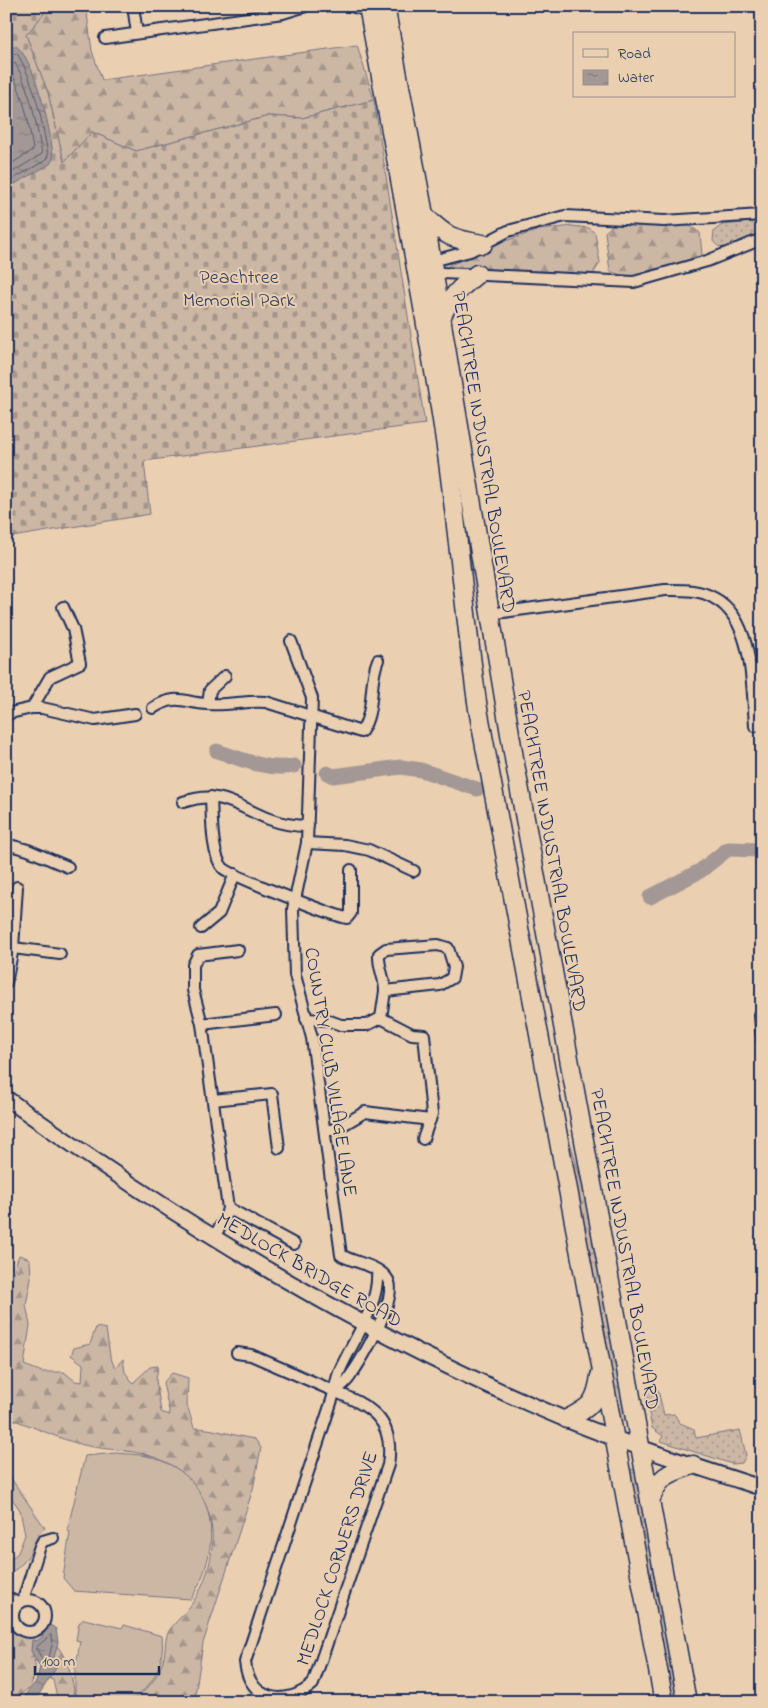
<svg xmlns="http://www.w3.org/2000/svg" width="768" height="1708" font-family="'Indie Flower',sans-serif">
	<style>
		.grass { fill: url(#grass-dots); stroke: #747382 }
		.forest { fill: url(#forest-firs); stroke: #747382 }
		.cemetery { fill: url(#cemetery-stones); stroke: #747382 }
		.pitch { fill: #ccb7a5; stroke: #747382 }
		.water { fill: url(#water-ripples); stroke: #6d6e7f }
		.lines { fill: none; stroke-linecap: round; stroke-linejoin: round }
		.shore { stroke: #515974; stroke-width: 1 }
		.river { stroke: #a39895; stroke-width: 15 }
		.street-casing { stroke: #1b2f5e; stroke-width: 14 }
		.secondary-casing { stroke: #1b2f5e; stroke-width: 18 }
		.highway-casing { stroke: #1b2f5e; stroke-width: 21 }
		.street { stroke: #eacfb1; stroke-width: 10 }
		.secondary { stroke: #eacfb1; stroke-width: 14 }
		.highway { stroke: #eacfb1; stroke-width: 18 }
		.labels { text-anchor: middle; stroke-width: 4; stroke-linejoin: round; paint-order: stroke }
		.park-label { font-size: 20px; fill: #2d3d65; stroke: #eacfb1 }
		.street-label { font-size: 20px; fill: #1b2f5e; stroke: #eacfb1 }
	</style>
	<defs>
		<pattern id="grass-dots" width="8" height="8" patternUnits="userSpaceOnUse" patternTransform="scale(1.25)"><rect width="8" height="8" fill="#ccb7a5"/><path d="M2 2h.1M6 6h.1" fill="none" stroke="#a5958a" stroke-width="1.8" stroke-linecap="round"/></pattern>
		<pattern id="forest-firs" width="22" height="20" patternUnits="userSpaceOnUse" patternTransform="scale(1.25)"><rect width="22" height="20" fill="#ccb7a5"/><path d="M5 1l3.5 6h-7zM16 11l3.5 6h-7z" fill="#a5958a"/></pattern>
		<pattern id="cemetery-stones" width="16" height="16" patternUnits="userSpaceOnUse" patternTransform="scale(1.25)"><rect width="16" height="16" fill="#ccb7a5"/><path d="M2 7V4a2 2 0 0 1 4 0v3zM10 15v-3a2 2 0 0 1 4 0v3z" fill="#a5958a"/></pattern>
		<pattern id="water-ripples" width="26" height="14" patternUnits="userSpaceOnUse" patternTransform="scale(1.25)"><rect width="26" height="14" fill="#a39895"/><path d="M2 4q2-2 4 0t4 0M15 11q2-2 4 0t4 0" fill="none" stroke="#847c7d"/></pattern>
	</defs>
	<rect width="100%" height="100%" fill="#eacfb1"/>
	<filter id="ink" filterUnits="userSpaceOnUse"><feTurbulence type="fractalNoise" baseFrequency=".02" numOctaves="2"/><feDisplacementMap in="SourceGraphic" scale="10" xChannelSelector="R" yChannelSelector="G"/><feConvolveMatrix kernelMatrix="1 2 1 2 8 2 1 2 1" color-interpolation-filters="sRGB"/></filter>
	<g filter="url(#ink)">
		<g class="grass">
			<path d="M 762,221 L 762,235 C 747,241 724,257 713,241 L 714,231 L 722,225 Z"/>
			<path d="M 565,1124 L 594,1226 L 629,1419 L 626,1422 L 618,1417 L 560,1125 Z"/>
			<path d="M 654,1385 L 658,1390 L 664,1415 L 674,1414 L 680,1423 L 694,1429 L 696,1438 L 740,1430 L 746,1455 L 742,1463 L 732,1464 L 661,1441 L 663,1436 L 652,1428 L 645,1393 Z"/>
			<path d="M 631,1469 L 634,1470 L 637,1479 L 661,1611 L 682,1702 L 668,1702 L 629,1470 Z"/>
		</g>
		<g class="forest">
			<path d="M 50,6 L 86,6 L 92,51 L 102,80 L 357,45 L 374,100 L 302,118 L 269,116 L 136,151 L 92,132 L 64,162 L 48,93 L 26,35 Z"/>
			<path d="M 614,224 L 690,226 L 700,233 L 702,255 L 699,260 C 672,267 637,284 610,271 L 605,232 Z"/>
			<path d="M 572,226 L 589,228 L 595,233 L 600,263 L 593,274 L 449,268 L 449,265 L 455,263 L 502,242 L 539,230 Z"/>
			<path d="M 19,1255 L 30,1259 L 31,1279 L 26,1305 L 30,1325 L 24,1365 L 42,1372 L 64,1372 L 75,1381 L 82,1382 L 83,1364 L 71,1355 L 74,1348 L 90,1344 L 96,1327 L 106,1329 L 110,1356 L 115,1368 L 123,1359 L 125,1372 L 133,1383 L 150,1367 L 158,1366 L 156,1380 L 161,1412 L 170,1415 L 163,1383 L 172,1373 L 188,1378 L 187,1405 L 194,1428 C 214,1428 234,1436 255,1439 L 261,1448 L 253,1489 L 203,1643 L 194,1702 L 132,1702 C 148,1689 159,1677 164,1657 C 166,1646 164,1637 171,1628 C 178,1619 187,1612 193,1602 C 226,1551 218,1484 159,1459 C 136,1449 108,1451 84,1445 C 58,1439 33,1426 6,1417 C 6,1364 0,1305 19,1255 Z"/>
			<path d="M 7,1616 C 12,1620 13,1627 18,1631 C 25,1637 33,1631 40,1634 C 65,1641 74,1680 75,1702 L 58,1702 L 53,1680 L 41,1675 L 42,1665 L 34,1660 C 38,1673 33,1688 19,1695 L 19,1702 L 6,1702 Z"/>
		</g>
		<path class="cemetery" d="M 6,6 L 50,6 L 26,35 L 48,93 L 64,162 L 92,132 L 136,151 L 269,116 L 302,118 L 374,100 L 425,424 L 144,461 L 150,514 L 6,538 Z"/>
		<g class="pitch">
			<path d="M 116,1453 C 126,1454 137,1454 147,1456 C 218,1474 225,1544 191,1599 L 74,1591 L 63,1578 L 70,1532 L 67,1531 L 85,1456 Z"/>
			<path d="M 6,1471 L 45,1528 C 34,1537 37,1540 31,1551 C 25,1563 17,1569 6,1576 L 6,1563 L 18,1553 L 25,1535 L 20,1510 L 6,1490 Z"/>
			<path d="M 84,1619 L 122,1628 L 124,1625 L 162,1636 C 165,1665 153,1687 128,1702 L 75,1702 L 75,1661 L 77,1660 L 80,1641 L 76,1640 L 79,1623 Z"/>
		</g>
		<g class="water">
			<path d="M 14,45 C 34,53 53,138 53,159 L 50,164 L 6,189 L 6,54 Z"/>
			<path d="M 49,1624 L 56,1629 L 58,1642 L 53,1662 L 56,1668 L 38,1696 L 37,1702 L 22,1702 L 29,1689 L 36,1682 L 40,1667 L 31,1651 L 32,1640 L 37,1641 L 42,1637 Z"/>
		</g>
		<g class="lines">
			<g class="shore">
				<path d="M 6,57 L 17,53 C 35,83 42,120 48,155 L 46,160 L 6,183"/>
				<path d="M 6,63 L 15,63 C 31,90 36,123 42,154 L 6,176"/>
				<path d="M 6,71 L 11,72 C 24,95 29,124 33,150 L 6,167"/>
				<path d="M 51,1635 L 53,1641 L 48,1662 L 45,1664 L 36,1648 Z"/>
			</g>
			<g class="river">
				<path d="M 217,751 C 241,759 268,771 294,766"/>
				<path d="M 327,773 L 333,776 L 401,767 L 421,770 L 477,789"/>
				<path d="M 650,897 L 700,871 L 728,849 L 762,850"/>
			</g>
			<defs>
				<g id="street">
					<path d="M 133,6 L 137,33"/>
					<path d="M 351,6 L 369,11"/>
					<path d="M 105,38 L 283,13 L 306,6"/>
					<path d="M 440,259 L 470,251 L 508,231 L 565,216 L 664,221 L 762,215"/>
					<path d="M 442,273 L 634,282 L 707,261 L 762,239"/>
					<path d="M 489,614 L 665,590 C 682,590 699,589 714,598 C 754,619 752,687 755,726"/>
					<path d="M 291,641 L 312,698 L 307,843 L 293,909 L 295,975 L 312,1038 L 341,1255 C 354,1263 380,1265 388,1280 C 399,1298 361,1361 349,1378 C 346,1383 340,1387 335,1391"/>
					<path d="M 208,704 L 210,690 L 225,676"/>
					<path d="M 32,708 L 42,708 L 95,720 L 135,714"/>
					<path d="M 153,708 C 177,693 184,703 208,704 C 228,706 247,700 266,702 L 361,732 C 376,710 368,683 378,660"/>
					<path d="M 6,714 L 32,708 L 50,677 L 80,663 L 73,629 L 63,607"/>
					<path d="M 211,797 C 212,815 211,855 223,868 C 230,875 334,916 347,918 L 351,913 L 351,870"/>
					<path d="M 183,802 C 222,789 236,806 269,819 C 282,824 295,826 308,826"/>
					<path d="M 307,843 L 345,845 L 369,850 L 414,871"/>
					<path d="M 6,844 L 28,850 L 68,867"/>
					<path d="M 201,928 L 219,913 L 235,874"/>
					<path d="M 438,945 L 448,948 L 454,967 L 452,978 L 440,985 L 385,991 C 385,978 378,968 379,954 L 386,949 Z"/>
					<path d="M 13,948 L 60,954"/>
					<path d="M 6,983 L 13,948 L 17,887"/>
					<path d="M 760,1015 L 762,1039"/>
					<path d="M 381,1018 L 385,991"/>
					<path d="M 306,1019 L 327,1020 L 341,1025 L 367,1025 L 381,1018 L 412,1034 L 424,1035 L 432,1114 L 423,1139"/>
					<path d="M 202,1024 L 276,1015"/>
					<path d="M 213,1100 L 272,1094 L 279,1148"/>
					<path d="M 325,1131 L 338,1128 L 365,1112 L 430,1120"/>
					<path d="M 228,1208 L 294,1244"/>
					<path d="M 213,1238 L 225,1219 L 228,1208 L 202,1024 L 193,990 L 193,965 L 198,955 L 238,950"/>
					<path d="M 237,1353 L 251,1355 L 327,1388 C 366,1405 396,1415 388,1465 L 313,1684 C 286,1708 249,1701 245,1662 L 332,1400 C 335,1390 336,1379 340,1370 C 354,1338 380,1305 377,1270"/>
					<path d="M 6,1597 L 18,1603"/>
					<path d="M 23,1600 L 40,1546 L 43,1541 L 53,1538"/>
					<circle cx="29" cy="1616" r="16"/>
				</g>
				<path id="secondary" d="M 6,1098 C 183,1225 365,1336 567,1420 C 631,1446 697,1467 762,1488"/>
				<g id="highway">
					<path d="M 368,6 C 393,144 420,281 442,420 C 457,515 464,613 478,709 L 664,1702"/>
					<path d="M 385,6 L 424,215 L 515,764 L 687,1702"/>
					<path d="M 424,215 C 446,237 452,239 483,244"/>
					<path d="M 442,316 C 450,297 461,287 477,274"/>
					<path d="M 567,1419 C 591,1407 596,1403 600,1376"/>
					<path d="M 650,1501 C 659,1475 669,1473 693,1465"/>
				</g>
			</defs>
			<use href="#street" class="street-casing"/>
			<use href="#secondary" class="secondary-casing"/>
			<use href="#highway" class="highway-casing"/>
			<use href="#street" class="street"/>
			<use href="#secondary" class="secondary"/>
			<use href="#highway" class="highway"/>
		</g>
	</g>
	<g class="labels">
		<g class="park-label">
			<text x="239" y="283">Peachtree<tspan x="239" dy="23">Memorial Park</tspan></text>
		</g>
		<g class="street-label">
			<text transform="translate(485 452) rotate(81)" y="7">PEACHTREE INDUSTRIAL BOULEVARD</text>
			<text transform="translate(553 851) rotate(80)" y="7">PEACHTREE INDUSTRIAL BOULEVARD</text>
			<text transform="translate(332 1072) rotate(81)" y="7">COUNTRY CLUB VILLAGE LANE</text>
			<text transform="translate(626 1249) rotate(80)" y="7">PEACHTREE INDUSTRIAL BOULEVARD</text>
			<text transform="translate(310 1269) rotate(30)" y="7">MEDLOCK BRIDGE ROAD</text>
			<text transform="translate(336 1558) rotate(-72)" y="7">MEDLOCK CORNERS DRIVE</text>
		</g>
	</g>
	<rect width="768" height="1708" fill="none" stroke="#eacfb1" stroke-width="25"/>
	<rect x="12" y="12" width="743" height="1683" fill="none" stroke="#1b2f5e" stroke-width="2" filter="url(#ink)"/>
	<rect x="573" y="32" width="162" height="65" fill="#eacfb1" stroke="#978f90"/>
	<rect x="583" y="49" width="25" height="8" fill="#eacfb1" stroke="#978f90"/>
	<text x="618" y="58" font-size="15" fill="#1b2f5e">Road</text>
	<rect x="583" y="70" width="25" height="15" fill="url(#water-ripples)" stroke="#978f90"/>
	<text x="618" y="82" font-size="15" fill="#1b2f5e">Water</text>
	<path d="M35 1666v8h124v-8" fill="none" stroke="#1b2f5e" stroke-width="2.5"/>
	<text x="42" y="1666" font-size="15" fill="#1b2f5e" stroke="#eacfb1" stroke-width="4" paint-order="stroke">100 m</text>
</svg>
